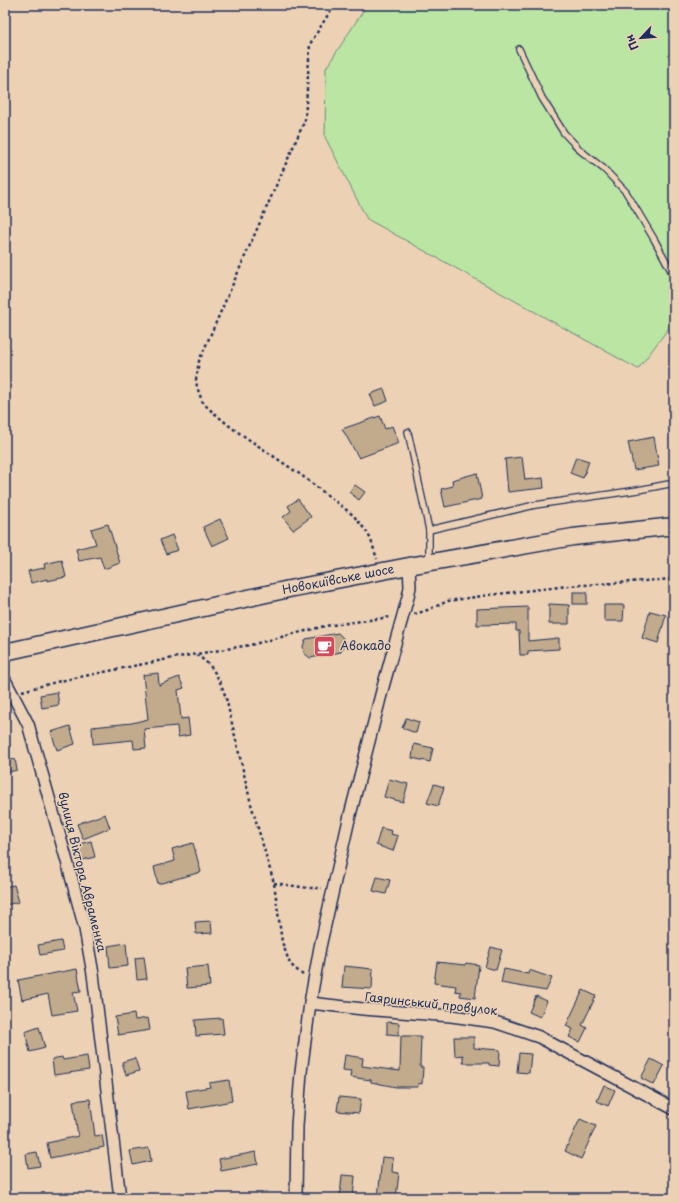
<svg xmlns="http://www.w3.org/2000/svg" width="679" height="1203" font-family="'Playpen Sans',sans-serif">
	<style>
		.green { fill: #bae5a2; stroke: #6a8a80 }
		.building { fill: #c1ab8c; stroke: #1b2f5e }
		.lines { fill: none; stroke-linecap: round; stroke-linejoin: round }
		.lane-casing { stroke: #1b2f5e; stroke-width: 8 }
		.street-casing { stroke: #1b2f5e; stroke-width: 14 }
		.secondary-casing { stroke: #1b2f5e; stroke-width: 19 }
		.path { stroke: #1b2f5e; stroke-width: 2.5; stroke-dasharray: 3 3; stroke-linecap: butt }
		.lane { stroke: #edd1b4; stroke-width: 5.5 }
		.street { stroke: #edd1b4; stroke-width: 11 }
		.secondary { stroke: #edd1b4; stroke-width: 16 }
		.labels { text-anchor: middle; stroke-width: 3; stroke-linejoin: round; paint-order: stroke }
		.street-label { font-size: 12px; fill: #1b2f5e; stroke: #edd1b4 }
		.poi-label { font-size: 12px; fill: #1b2f5e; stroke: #edd1b4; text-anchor: start }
	</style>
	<rect width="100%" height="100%" fill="#edd1b4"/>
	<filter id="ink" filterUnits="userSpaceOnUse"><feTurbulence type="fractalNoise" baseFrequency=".025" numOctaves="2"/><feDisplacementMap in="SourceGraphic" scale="8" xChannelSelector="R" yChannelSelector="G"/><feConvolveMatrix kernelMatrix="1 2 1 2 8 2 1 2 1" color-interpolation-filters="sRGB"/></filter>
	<g filter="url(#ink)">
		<path class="green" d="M 367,5 L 674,5 L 674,321 L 638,369 L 367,219 L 325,137 L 326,68 Z"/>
		<g class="building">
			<path d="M 384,389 L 388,401 L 375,406 L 370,394 Z"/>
			<path d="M 380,416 L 385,429 L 392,426 L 399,443 L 359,458 L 342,429 Z"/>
			<path d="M 654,437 L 659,466 L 634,470 L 628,442 Z"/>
			<path d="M 522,457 L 525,480 L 543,478 L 544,488 L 508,492 L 505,459 Z"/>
			<path d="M 576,457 L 589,461 L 583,478 L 570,473 Z"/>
			<path d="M 477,473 L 482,499 L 445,507 L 441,489 L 453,486 L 452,480 Z"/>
			<path d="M 355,485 L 365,492 L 359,500 L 349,492 Z"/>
			<path d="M 298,499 L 311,517 L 293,530 L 283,517 L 291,511 L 288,506 Z"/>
			<path d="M 220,519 L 229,538 L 212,546 L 203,527 Z"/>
			<path d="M 108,524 L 120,563 L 104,569 L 100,557 L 79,561 L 76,549 L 96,544 L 91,529 Z"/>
			<path d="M 172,535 L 178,550 L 166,554 L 160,540 Z"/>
			<path d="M 62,560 L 66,577 L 47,581 L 47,579 L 31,583 L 28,571 L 45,568 L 44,564 Z"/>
			<rect x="573" y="592" width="14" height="12"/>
			<path d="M 549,604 L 569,605 L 569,624 L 549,624 Z"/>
			<path d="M 604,605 L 624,605 L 623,621 L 604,621 Z"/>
			<path d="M 528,607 L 528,641 L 559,638 L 559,649 L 528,651 L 528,655 L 520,655 L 519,631 L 516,631 L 516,624 L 477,625 L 477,609 Z"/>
			<path d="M 650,611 L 666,615 L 658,643 L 642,638 Z"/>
			<path d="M 338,633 L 343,638 L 344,646 L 341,652 L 310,658 L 304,653 L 303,646 L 306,639 Z"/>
			<path d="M 158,673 L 159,685 L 179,677 L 184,688 L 178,690 L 181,719 L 188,718 L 190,735 L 178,737 L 177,726 L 144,729 L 146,748 L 134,749 L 133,740 L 93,744 L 92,727 L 132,723 L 148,719 L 143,675 Z"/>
			<path d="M 57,692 L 59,705 L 42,708 L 40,695 Z"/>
			<path d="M 406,718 L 419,722 L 416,733 L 402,728 Z"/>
			<path d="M 70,726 L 75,744 L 57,750 L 51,732 Z"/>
			<path d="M 414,744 L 433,748 L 430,762 L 412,758 Z"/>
			<path d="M 15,759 L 17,770 L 5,773 L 5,761 Z"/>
			<path d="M 389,779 L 408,784 L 403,802 L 384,797 Z"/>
			<path d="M 434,784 L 444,787 L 438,806 L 427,803 Z"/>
			<path d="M 105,814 L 110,828 L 83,839 L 77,824 Z"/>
			<path d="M 381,828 L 392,831 L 391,834 L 398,836 L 393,851 L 376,845 Z"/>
			<path d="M 91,841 L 95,857 L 78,861 L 75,845 Z"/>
			<path d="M 193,843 L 201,872 L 158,884 L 154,867 L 175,861 L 172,849 Z"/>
			<path d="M 377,877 L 390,880 L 386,894 L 373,891 Z"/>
			<path d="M 14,885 L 19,902 L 5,905 L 5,887 Z"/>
			<path d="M 211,921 L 212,933 L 196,934 L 195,922 Z"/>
			<path d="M 61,941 L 63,951 L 40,955 L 38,945 Z"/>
			<path d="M 126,943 L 128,966 L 110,968 L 108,946 Z"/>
			<path d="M 491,947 L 502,950 L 496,970 L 485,967 Z"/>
			<path d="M 144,957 L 147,979 L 137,980 L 135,958 Z"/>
			<path d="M 437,962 L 465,965 L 466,963 L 479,965 L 475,998 L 460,996 L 461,992 L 455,991 L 456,986 L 434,983 Z"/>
			<path d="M 208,966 L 210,986 L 187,988 L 185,968 Z"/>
			<path d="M 344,966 L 373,969 L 372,989 L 342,987 Z"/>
			<path d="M 77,969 L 81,991 L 73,992 L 77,1011 L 52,1015 L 48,994 L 22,1000 L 18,980 Z"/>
			<path d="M 504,969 L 528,974 L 529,970 L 552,978 L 546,991 L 501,983 Z"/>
			<path d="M 583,990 L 596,996 L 582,1025 L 587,1028 L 580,1042 L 569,1037 L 573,1029 L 566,1026 Z"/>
			<path d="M 536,996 L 547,1001 L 540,1017 L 529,1012 Z"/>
			<path d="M 134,1014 L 135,1020 L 148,1018 L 150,1030 L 118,1035 L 115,1017 Z"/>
			<path d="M 222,1018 L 224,1034 L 196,1036 L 195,1020 Z"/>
			<path d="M 387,1022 L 399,1023 L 399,1035 L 387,1034 Z"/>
			<path d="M 39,1027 L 45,1048 L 30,1052 L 25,1032 Z"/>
			<path d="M 401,1036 L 421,1036 L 420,1067 L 423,1067 L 422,1084 L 418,1083 L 418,1087 L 396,1087 L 371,1082 L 371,1080 L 350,1077 L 351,1071 L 343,1070 L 345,1055 L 363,1058 L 362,1066 L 400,1071 Z"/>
			<path d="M 454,1037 L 474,1037 L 474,1048 L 500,1050 L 499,1066 L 489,1065 L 489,1063 L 463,1063 L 463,1055 L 455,1056 Z"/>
			<path d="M 519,1053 L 531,1054 L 529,1073 L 517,1072 Z"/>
			<path d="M 87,1056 L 89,1070 L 54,1075 L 52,1059 L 62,1057 L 63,1060 Z"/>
			<path d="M 135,1058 L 139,1071 L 126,1075 L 122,1062 Z"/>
			<path d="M 651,1059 L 664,1066 L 654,1085 L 641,1078 Z"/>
			<path d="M 229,1080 L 232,1101 L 189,1109 L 186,1091 L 210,1087 L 209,1083 Z"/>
			<path d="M 604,1085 L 615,1090 L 608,1106 L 597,1101 Z"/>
			<path d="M 339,1097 L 361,1099 L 359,1113 L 337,1111 Z"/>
			<path d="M 90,1099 L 95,1136 L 102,1135 L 104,1147 L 50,1158 L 47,1143 L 78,1136 L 73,1101 Z"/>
			<path d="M 580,1119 L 596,1126 L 581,1159 L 565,1151 Z"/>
			<path d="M 149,1148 L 151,1161 L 133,1165 L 130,1151 Z"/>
			<path d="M 37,1152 L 40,1166 L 28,1168 L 26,1154 Z"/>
			<path d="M 256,1152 L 258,1164 L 221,1171 L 219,1159 Z"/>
			<path d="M 382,1157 L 393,1158 L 392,1172 L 399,1173 L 396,1198 L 378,1198 Z"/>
			<path d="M 342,1175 L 355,1176 L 353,1198 L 340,1197 Z"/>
		</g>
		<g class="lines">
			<defs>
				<g id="lane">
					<path d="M 519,49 L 542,98 L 564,133 L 581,151 L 604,169 L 626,192 L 654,239 L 674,276"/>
					<path d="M 408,432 L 429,530 L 429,562"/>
					<path d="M 429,530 L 535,505 L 638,490 L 674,483"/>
				</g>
				<g id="street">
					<path d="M 5,680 L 28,724 L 68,865 L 85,929 L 93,974 L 120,1198"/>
					<path d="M 310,1003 L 363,1009 L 451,1016 L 495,1022 L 539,1037 L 674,1109"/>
					<path d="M 296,1198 L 297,1126 L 301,1072 L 310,1003 L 320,947 L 350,815 L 383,687 L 408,597 L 410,587 L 409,566"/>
				</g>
				<g id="secondary">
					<path id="s1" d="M 5,652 L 289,589 L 409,566 L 573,537 L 674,526"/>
				</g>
			</defs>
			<use href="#lane" class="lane-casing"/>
			<use href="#street" class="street-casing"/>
			<use href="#secondary" class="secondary-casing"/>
			<g class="path">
				<path d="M 334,5 L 310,44 L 305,120 L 199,361 L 196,379 L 197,387 L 202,401 L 208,408 L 232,428 L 301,475 L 353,515 L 367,532 L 371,540 L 377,559"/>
				<path d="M 414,614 L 425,611 L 448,601 L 489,595 L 568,586 L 674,579"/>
				<path d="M 196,655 C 213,664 220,680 226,698 L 251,804 L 274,883 L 282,942 L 290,964 L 304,976"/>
				<path d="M 22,691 L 60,681 L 173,658 L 250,645 L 325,626 L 391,617"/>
				<path d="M 274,883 L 308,888 L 322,888"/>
			</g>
			<use href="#lane" class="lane"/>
			<use href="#street" class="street"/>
			<use href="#secondary" class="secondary"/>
		</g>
	</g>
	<defs>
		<symbol id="cafe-square" viewBox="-11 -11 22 22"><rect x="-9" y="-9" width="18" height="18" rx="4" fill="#d1495b" stroke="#edd1b4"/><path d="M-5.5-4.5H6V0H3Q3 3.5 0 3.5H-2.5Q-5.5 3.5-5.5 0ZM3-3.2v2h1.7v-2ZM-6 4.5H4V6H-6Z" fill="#fff"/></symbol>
	</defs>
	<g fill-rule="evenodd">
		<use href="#cafe-square" x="312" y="634" width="25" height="25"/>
	</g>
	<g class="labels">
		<g class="street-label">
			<text dy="4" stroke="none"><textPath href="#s1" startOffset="341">Новокиївське шосе</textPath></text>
			<text transform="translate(82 872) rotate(76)" y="4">вулиця Віктора Авраменка</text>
			<text transform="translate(431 1004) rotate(6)" y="4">Гаяринський провулок</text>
		</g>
		<g class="poi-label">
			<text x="340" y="650">Авокадо</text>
		</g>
	</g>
	<rect width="679" height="1203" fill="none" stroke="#edd1b4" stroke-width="20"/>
	<rect x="10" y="10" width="659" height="1183" fill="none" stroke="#1b2f5e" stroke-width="1.5" filter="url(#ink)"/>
	<g transform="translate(641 38) rotate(244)" stroke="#edd1b4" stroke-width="3" paint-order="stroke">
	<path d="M0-3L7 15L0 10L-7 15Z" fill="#1b2f5e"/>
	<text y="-6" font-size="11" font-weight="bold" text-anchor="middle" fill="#1b2f5e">Пн</text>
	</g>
</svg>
